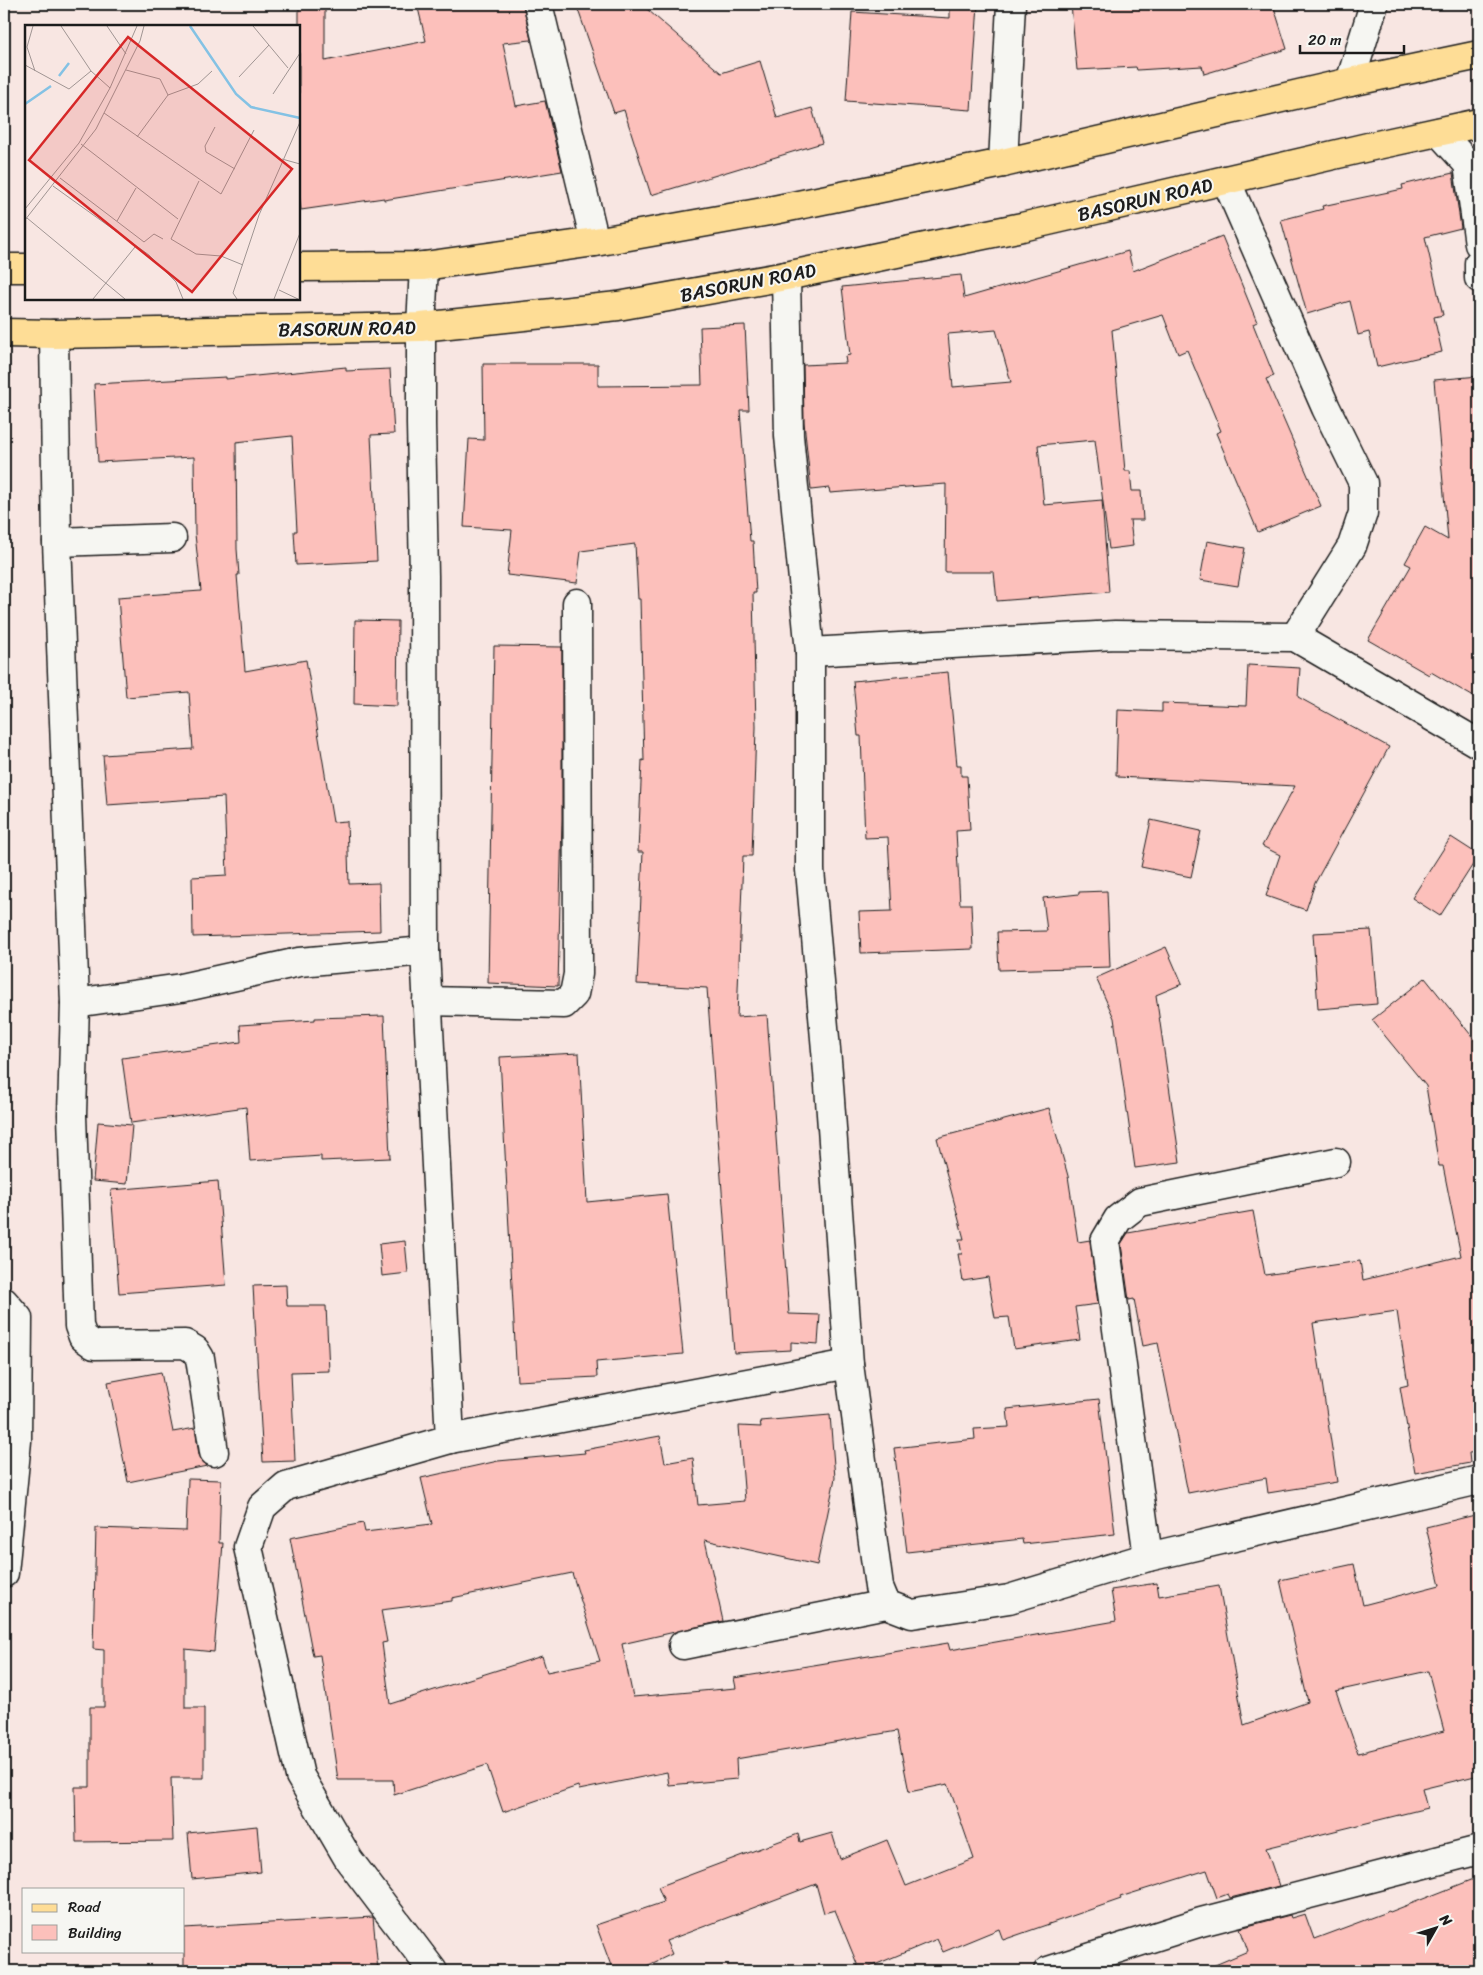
<svg xmlns="http://www.w3.org/2000/svg" width="1483" height="1975" font-family="Sriracha,sans-serif">
	<style>
		.building { fill: #fcc0bb; stroke: #1c1c1c; fill-rule: evenodd }
		.lines { fill: none; stroke-linecap: round; stroke-linejoin: round }
		.minor-casing { stroke: #1c1c1c; stroke-width: 31 }
		.major-casing { stroke: #1c1c1c; stroke-width: 31 }
		.minor { stroke: #f6f6f2; stroke-width: 28 }
		.major { stroke: #fedd96; stroke-width: 28 }
		.labels { text-anchor: middle; stroke-width: 4; stroke-linejoin: round; paint-order: stroke }
		.street-label { font-size: 19px; fill: #1c1c1c; stroke: #f6f6f2 }
		.inset-river { fill: none; stroke: #84c2e4; stroke-width: 2.5 }
		.inset-road { fill: none; stroke: #a09593; stroke-width: 1 }
		.view { fill: #d62828; fill-opacity: 0.15; stroke: #d62828; stroke-width: 2.5 }
		.inset-edge { fill: none; stroke: #1c1c1c; stroke-width: 2.5 }
	</style>
	<rect width="100%" height="100%" fill="#f8e6e2"/>
	<filter id="ink" filterUnits="userSpaceOnUse"><feTurbulence type="fractalNoise" baseFrequency=".02" numOctaves="2"/><feDisplacementMap in="SourceGraphic" scale="10" xChannelSelector="R" yChannelSelector="G"/><feConvolveMatrix kernelMatrix="1 2 1 2 8 2 1 2 1" color-interpolation-filters="sRGB"/></filter>
	<g filter="url(#ink)">
		<g class="building">
			<path d="M 299,4 L 325,4 L 325,61 L 426,41 L 417,4 L 523,4 L 531,40 L 503,43 L 516,106 L 545,101 L 562,171 L 384,200 L 384,198 L 301,210 L 299,194 Z"/>
			<path d="M 576,4 L 641,4 L 721,73 L 760,61 L 777,118 L 812,108 L 822,143 L 651,195 L 624,110 L 614,113 Z"/>
			<path d="M 950,4 L 978,4 L 971,110 L 846,101 L 852,12 L 950,18 Z"/>
			<path d="M 1071,4 L 1273,4 L 1287,49 L 1204,74 L 1202,66 L 1137,70 L 1136,67 L 1077,70 Z"/>
			<path d="M 1453,173 L 1461,228 L 1425,237 L 1443,315 L 1434,317 L 1442,352 L 1377,367 L 1369,332 L 1358,335 L 1350,301 L 1307,314 L 1281,220 L 1323,209 L 1322,206 L 1403,189 L 1402,185 Z"/>
			<path d="M 1222,236 L 1257,322 L 1253,324 L 1274,376 L 1266,379 L 1321,506 L 1258,532 L 1216,433 L 1221,431 L 1187,350 L 1178,354 L 1163,315 L 1112,330 L 1125,471 L 1130,471 L 1132,491 L 1141,491 L 1143,520 L 1130,520 L 1133,546 L 1109,549 L 1095,440 L 1038,445 L 1044,505 L 1102,500 L 1109,592 L 997,601 L 994,572 L 945,572 L 946,484 L 830,493 L 829,488 L 811,490 L 804,422 L 803,365 L 846,363 L 845,356 L 850,355 L 842,287 L 961,275 L 964,298 L 1128,251 L 1133,271 ZM 996,330 L 1011,382 L 953,387 L 948,334 Z"/>
			<path d="M 745,325 L 749,410 L 740,410 L 750,541 L 753,541 L 756,593 L 753,593 L 756,727 L 752,856 L 743,856 L 737,1017 L 767,1015 L 789,1314 L 820,1315 L 818,1344 L 791,1342 L 791,1350 L 734,1353 L 707,988 L 637,984 L 643,852 L 638,852 L 642,760 L 644,761 L 640,599 L 638,599 L 635,544 L 581,551 L 577,583 L 507,575 L 512,530 L 464,527 L 469,439 L 484,440 L 483,364 L 598,364 L 598,386 L 702,385 L 700,327 Z"/>
			<path d="M 346,367 L 346,371 L 390,369 L 394,434 L 371,435 L 377,561 L 296,565 L 294,531 L 297,531 L 292,436 L 236,442 L 237,549 L 239,575 L 237,575 L 245,671 L 306,660 L 333,822 L 347,821 L 349,884 L 379,883 L 380,931 L 193,937 L 192,877 L 227,875 L 224,797 L 107,805 L 103,755 L 193,749 L 189,692 L 126,697 L 118,597 L 201,591 L 195,534 L 194,457 L 98,462 L 94,384 L 226,377 L 226,379 Z"/>
			<path d="M 1479,376 L 1479,700 L 1431,672 L 1429,675 L 1368,640 L 1411,566 L 1405,563 L 1425,527 L 1448,540 L 1434,380 Z"/>
			<path d="M 1207,541 L 1245,548 L 1238,586 L 1200,580 Z"/>
			<path d="M 355,620 L 398,621 L 397,706 L 354,704 Z"/>
			<path d="M 494,646 L 562,647 L 562,819 L 558,986 L 488,983 Z"/>
			<path d="M 1248,665 L 1300,668 L 1298,697 L 1389,747 L 1315,883 L 1306,910 L 1266,896 L 1280,855 L 1262,846 L 1295,786 L 1118,777 L 1118,775 L 1116,775 L 1118,710 L 1162,712 L 1162,703 L 1246,706 Z"/>
			<path d="M 948,672 L 957,765 L 961,765 L 961,776 L 967,776 L 970,830 L 956,831 L 960,904 L 971,904 L 973,949 L 861,953 L 859,912 L 892,911 L 888,837 L 865,838 L 861,736 L 858,736 L 853,681 Z"/>
			<path d="M 1151,820 L 1201,831 L 1191,877 L 1141,867 Z"/>
			<path d="M 1451,837 L 1479,855 L 1440,916 L 1412,898 Z"/>
			<path d="M 1107,891 L 1110,967 L 999,970 L 997,932 L 1047,931 L 1043,898 L 1079,894 L 1079,892 Z"/>
			<path d="M 1371,930 L 1377,1004 L 1318,1009 L 1313,933 Z"/>
			<path d="M 1166,947 L 1182,984 L 1156,995 L 1180,1162 L 1135,1168 L 1114,1018 L 1096,978 Z"/>
			<path d="M 1425,978 L 1479,1045 L 1479,1452 L 1469,1453 L 1470,1463 L 1415,1473 L 1400,1387 L 1408,1385 L 1397,1311 L 1313,1323 L 1337,1482 L 1268,1493 L 1266,1478 L 1188,1493 L 1158,1343 L 1143,1346 L 1134,1299 L 1129,1300 L 1121,1244 L 1128,1233 L 1253,1211 L 1265,1275 L 1360,1261 L 1363,1280 L 1461,1256 L 1443,1166 L 1439,1166 L 1426,1086 L 1372,1020 Z"/>
			<path d="M 384,1016 L 390,1158 L 321,1161 L 321,1156 L 250,1161 L 246,1107 L 131,1123 L 122,1058 L 241,1042 L 240,1025 L 315,1020 L 315,1018 Z"/>
			<path d="M 579,1053 L 587,1202 L 667,1194 L 683,1354 L 596,1362 L 597,1377 L 517,1381 L 500,1057 Z"/>
			<path d="M 1049,1108 L 1068,1176 L 1078,1242 L 1090,1240 L 1098,1304 L 1075,1307 L 1080,1340 L 1014,1349 L 1009,1317 L 995,1318 L 988,1277 L 963,1281 L 958,1254 L 962,1254 L 959,1239 L 964,1239 L 937,1138 Z"/>
			<path d="M 98,1122 L 132,1125 L 127,1184 L 93,1181 Z"/>
			<path d="M 218,1181 L 226,1285 L 119,1293 L 111,1190 Z"/>
			<path d="M 405,1241 L 408,1273 L 382,1276 L 379,1244 Z"/>
			<path d="M 286,1285 L 287,1306 L 326,1306 L 329,1371 L 291,1372 L 295,1461 L 263,1462 L 253,1286 Z"/>
			<path d="M 161,1372 L 173,1432 L 195,1428 L 199,1455 L 207,1466 L 128,1482 L 108,1382 Z"/>
			<path d="M 1099,1399 L 1115,1534 L 1023,1544 L 1022,1539 L 907,1552 L 894,1448 L 975,1439 L 974,1429 L 1009,1427 L 1007,1409 Z"/>
			<path d="M 830,1415 L 835,1478 L 817,1565 L 705,1540 L 723,1621 L 622,1644 L 633,1697 L 736,1688 L 734,1678 L 948,1643 L 950,1650 L 1116,1621 L 1111,1590 L 1157,1583 L 1159,1596 L 1219,1586 L 1244,1725 L 1308,1702 L 1280,1580 L 1354,1564 L 1363,1605 L 1440,1585 L 1426,1527 L 1479,1514 L 1479,1775 L 1422,1789 L 1427,1808 L 1266,1848 L 1279,1886 L 1230,1898 L 1228,1894 L 1217,1898 L 1207,1870 L 1120,1897 L 1121,1899 L 1003,1940 L 999,1929 L 943,1952 L 937,1939 L 860,1971 L 835,1910 L 824,1913 L 816,1884 L 666,1941 L 672,1954 L 636,1971 L 613,1971 L 596,1925 L 664,1902 L 658,1887 L 798,1834 L 800,1842 L 832,1833 L 840,1859 L 887,1840 L 906,1886 L 974,1859 L 948,1784 L 909,1792 L 897,1731 L 736,1759 L 737,1779 L 669,1785 L 667,1772 L 579,1790 L 578,1786 L 503,1812 L 487,1765 L 394,1795 L 393,1780 L 338,1780 L 320,1655 L 313,1656 L 290,1538 L 363,1523 L 365,1532 L 432,1524 L 421,1478 L 498,1461 L 585,1453 L 584,1450 L 660,1436 L 665,1463 L 693,1458 L 698,1505 L 745,1501 L 739,1426 L 761,1427 L 760,1421 ZM 572,1573 L 600,1661 L 547,1672 L 542,1656 L 390,1704 L 382,1643 L 387,1642 L 381,1610 L 452,1601 L 452,1598 ZM 1428,1671 L 1444,1731 L 1358,1753 L 1336,1691 Z"/>
			<path d="M 188,1479 L 221,1480 L 219,1543 L 223,1543 L 214,1652 L 185,1649 L 185,1708 L 204,1708 L 204,1778 L 171,1778 L 173,1841 L 76,1842 L 75,1787 L 90,1787 L 90,1707 L 104,1707 L 104,1650 L 93,1649 L 96,1528 L 186,1531 Z"/>
			<path d="M 257,1826 L 261,1872 L 192,1879 L 188,1833 Z"/>
			<path d="M 1479,1877 L 1479,1971 L 1201,1971 L 1248,1951 L 1240,1928 L 1290,1915 L 1291,1918 L 1305,1914 L 1314,1939 L 1389,1911 L 1390,1912 Z"/>
			<path d="M 373,1917 L 378,1971 L 184,1971 L 184,1928 Z"/>
		</g>
		<g class="lines">
			<defs>
				<g id="minor">
					<path d="M 538,4 L 595,242"/>
					<path d="M 1350,82 L 1374,4"/>
					<path d="M 1439,132 L 1468,164 L 1479,244"/>
					<path d="M 1003,163 L 1011,4"/>
					<path d="M 1226,180 L 1326,408 L 1363,483 L 1363,513 L 1352,546 L 1295,637"/>
					<path d="M 1479,263 L 1479,278"/>
					<path d="M 424,266 L 421,327 L 421,424 L 424,576 L 425,951 L 450,1439"/>
					<path d="M 786,276 L 789,436 L 810,652 L 810,870 L 828,1072 L 849,1364 L 879,1587 L 886,1604"/>
					<path d="M 54,334 L 57,542 L 75,1003 L 72,1115 L 79,1326 L 83,1337 L 94,1345 L 185,1344 L 195,1350 L 200,1358 L 214,1452"/>
					<path d="M 57,542 L 172,538"/>
					<path d="M 810,652 L 1115,635 L 1295,637 L 1479,744"/>
					<path d="M 427,1001 L 564,1004 L 574,994 L 578,974 L 577,603"/>
					<path d="M 75,1003 L 181,988 L 299,962 L 425,951"/>
					<path d="M 4,1302 L 18,1318 L 17,1441 L 4,1573"/>
					<path d="M 1148,1557 L 1105,1241 L 1118,1219 L 1140,1202 L 1336,1162"/>
					<path d="M 683,1645 L 886,1604 L 912,1614 L 1009,1599 L 1148,1557 L 1479,1480"/>
					<path d="M 433,1971 L 349,1860 L 300,1776 L 248,1547 L 262,1507 L 286,1486 L 450,1439 L 849,1364"/>
					<path d="M 1048,1971 L 1201,1922 L 1479,1850"/>
				</g>
				<g id="major">
					<path d="M 299,267 L 424,266 L 595,242 L 769,211 L 1003,163 L 1350,82 L 1479,55"/>
					<path d="M 4,268 L 26,268"/>
					<path d="M 4,333 L 54,334 L 421,327 L 618,306 L 786,276 L 1022,227 L 1368,147 L 1479,123"/>
				</g>
			</defs>
			<use href="#minor" class="minor-casing"/>
			<use href="#major" class="major-casing"/>
			<use href="#minor" class="minor"/>
			<use href="#major" class="major"/>
		</g>
	</g>
	<g class="labels">
		<g class="street-label">
			<text transform="translate(1145 199) rotate(-13)" y="7">BASORUN ROAD</text>
			<text transform="translate(748 282) rotate(-11)" y="7">BASORUN ROAD</text>
			<text transform="translate(347 328) rotate(-1)" y="7">BASORUN ROAD</text>
		</g>
	</g>
	<g transform="translate(25 25)">
		<rect width="275" height="275" fill="#f8e6e2"/>
		<path class="inset-river" d="M 165,1 L 211,69 L 226,82 L 275,93M 34,51 L 44,38M 0,79 L 26,61"/>
		<path class="inset-road" d="M 8,1 L 2,22 L 10,46M 36,1 L 66,46 L 85,63M 82,1 L 101,29M 228,1 L 263,43M 0,40 L 44,64 L 66,46M 101,45 L 135,54 L 143,70M 214,52 L 244,20M 248,69 L 275,28M 79,88 L 196,169 L 229,105M 190,102 L 180,121 L 181,127 L 210,144M 112,112 L 143,70 L 173,59 L 187,46M 56,119 L 153,194M 257,134 L 275,139M 35,153 L 119,217 L 129,209 L 138,214M 174,156 L 146,214 L 171,229 L 196,231 L 218,240M 28,161 L 124,230 L 151,257 L 158,274M 0,184 L 54,118 L 85,63 L 112,1M 2,193 L 100,274M 0,195 L 71,104 L 115,16 L 119,1M 92,196 L 111,163M 254,265 L 273,274M 68,274 L 110,222M 212,274 L 208,268 L 234,190 L 275,97M 249,274 L 275,208"/>
		<path class="view" d="M 103,12 L 267,144 L 167,267 L 4,135 Z"/>
		<rect width="275" height="275" class="inset-edge"/>
	</g>
	<rect width="1483" height="1975" fill="none" stroke="#f6f6f2" stroke-width="20"/>
	<rect x="10" y="10" width="1463" height="1955" fill="none" stroke="#1c1c1c" stroke-width="2" filter="url(#ink)"/>
	<rect x="22" y="1888" width="162" height="65" fill="#f6f6f2" stroke="#9f9f9c"/>
	<rect x="32" y="1904" width="25" height="8" fill="#fedd96" stroke="#9f9f9c"/>
	<text x="68" y="1912" font-size="15" fill="#1c1c1c">Road</text>
	<rect x="32" y="1925" width="25" height="15" fill="#fcc0bb" stroke="#9f9f9c"/>
	<text x="68" y="1938" font-size="15" fill="#1c1c1c">Building</text>
	<g transform="translate(1436 1928) rotate(51)" stroke="#f6f6f2" stroke-width="4" paint-order="stroke">
	<path d="M0-4L9 19L0 12L-9 19Z" fill="#1c1c1c"/>
	<text y="-8" font-size="14" font-weight="bold" text-anchor="middle" fill="#1c1c1c">N</text>
	</g>
	<path d="M1300 45v8h104v-8" fill="none" stroke="#1c1c1c" stroke-width="2.5"/>
	<text x="1308" y="45" font-size="15" fill="#1c1c1c" stroke="#f6f6f2" stroke-width="4" paint-order="stroke">20 m</text>
</svg>
